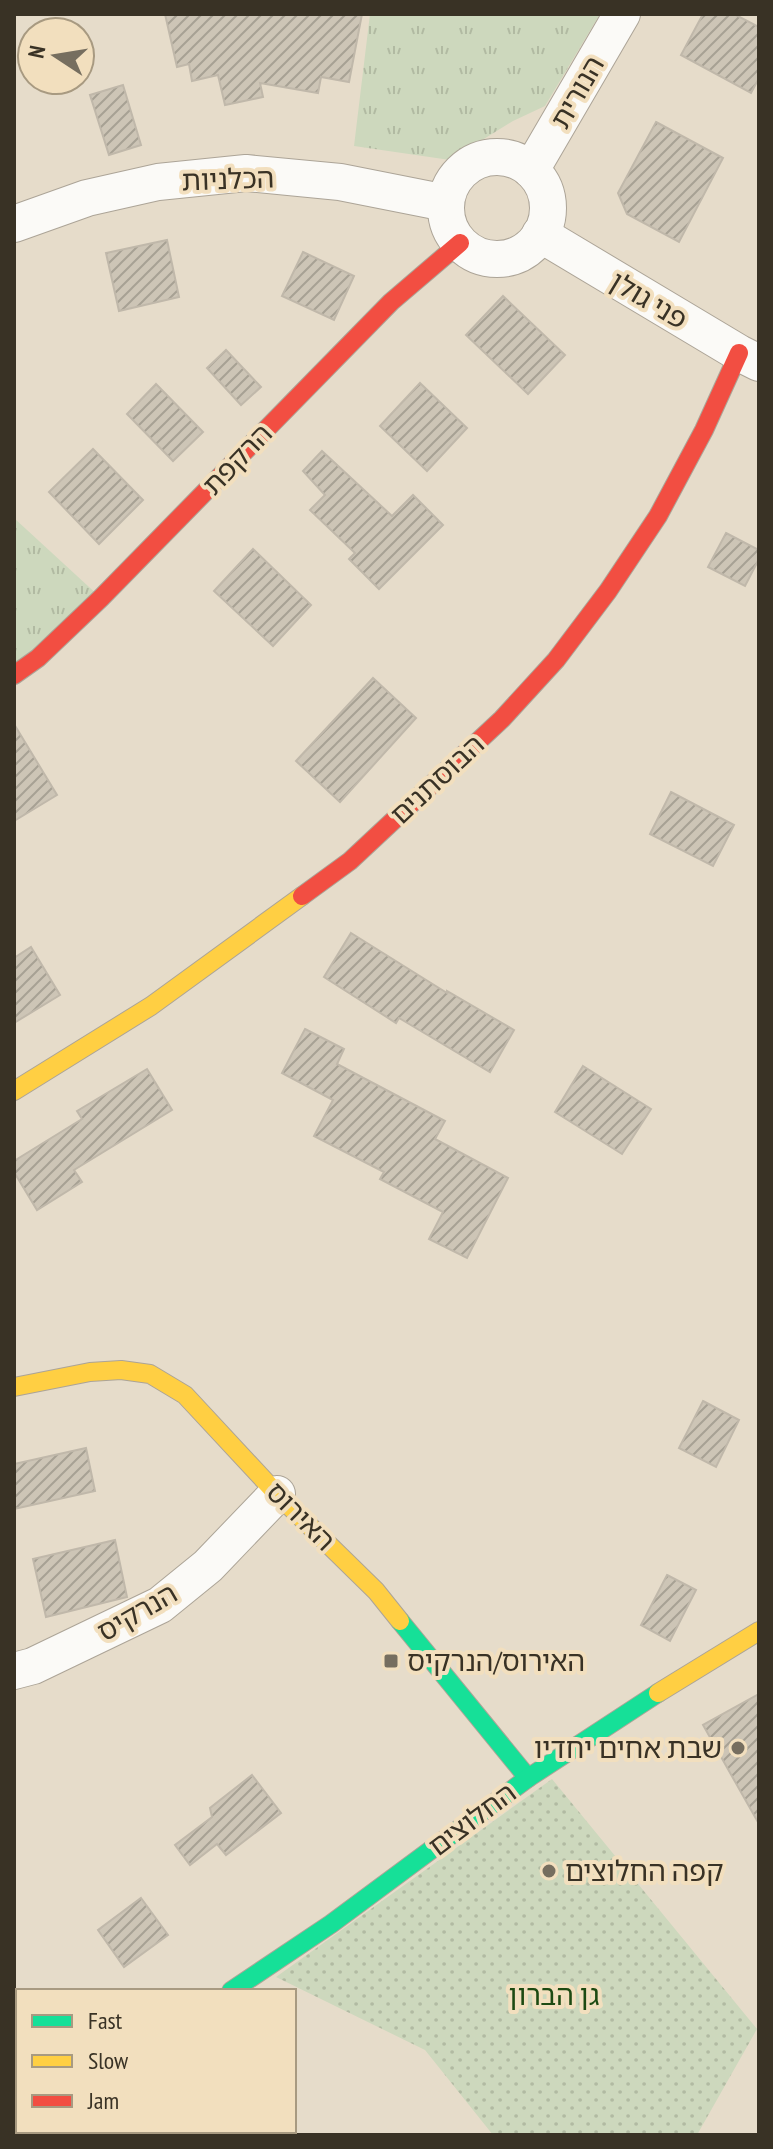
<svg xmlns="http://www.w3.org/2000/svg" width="773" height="2149" font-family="'PT Sans Narrow','Noto Sans Hebrew',sans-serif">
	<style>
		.grass { fill: url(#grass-dots) }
		.park { fill: url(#park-tufts) }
		.building { fill: url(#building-hatch); stroke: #c0b8aa; stroke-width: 2 }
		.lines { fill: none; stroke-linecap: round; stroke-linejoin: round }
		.street-casing { stroke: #aca497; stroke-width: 38 }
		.fast-casing { stroke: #aca497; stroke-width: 20 }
		.slow-casing { stroke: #aca497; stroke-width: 20 }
		.jam-casing { stroke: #aca497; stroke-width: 20 }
		.street { stroke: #fbfaf7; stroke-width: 36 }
		.fast { stroke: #16e098; stroke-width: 18 }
		.slow { stroke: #ffcf43; stroke-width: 18 }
		.jam { stroke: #f24e42; stroke-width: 18 }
		.poi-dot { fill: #766e5f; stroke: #f2dfbe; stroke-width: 3 }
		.labels { text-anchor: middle; stroke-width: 8; stroke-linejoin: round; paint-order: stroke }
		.street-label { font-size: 28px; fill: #393225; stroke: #f2dfbe }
		.poi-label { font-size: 28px; fill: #393225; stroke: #f2dfbe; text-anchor: start }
		.park-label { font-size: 28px; fill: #1d4a12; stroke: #f2dfbe }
	</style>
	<defs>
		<pattern id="grass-dots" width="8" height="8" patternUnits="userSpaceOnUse" patternTransform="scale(2)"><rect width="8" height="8" fill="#cdd8bd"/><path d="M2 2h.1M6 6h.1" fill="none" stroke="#b1baa2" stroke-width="1.8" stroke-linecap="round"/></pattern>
		<pattern id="park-tufts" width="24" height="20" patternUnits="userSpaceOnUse" patternTransform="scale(2)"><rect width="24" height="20" fill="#cdd8bd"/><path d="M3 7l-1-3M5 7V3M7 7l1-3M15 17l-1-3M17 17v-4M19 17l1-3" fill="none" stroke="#b1baa2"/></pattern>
		<pattern id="building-hatch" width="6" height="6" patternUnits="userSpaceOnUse" patternTransform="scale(2)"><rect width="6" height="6" fill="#cdc5b6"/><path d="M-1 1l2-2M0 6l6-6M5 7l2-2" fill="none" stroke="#a7a194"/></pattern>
	</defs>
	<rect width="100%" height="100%" fill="#e6dcca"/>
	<path class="grass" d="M 552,1779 L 757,2029 L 697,2135 L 493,2135 L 425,2050 L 276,1977 Z"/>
	<g class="park">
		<path d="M 370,14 L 600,14 L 545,106 L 513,121 L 450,160 L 354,146 Z"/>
		<path d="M 14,518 L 101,598 L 14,675 Z"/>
	</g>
	<g class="building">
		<path d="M 165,14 L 362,14 L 349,82 L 321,77 L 318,93 L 260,83 L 263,97 L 225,105 L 218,75 L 192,81 L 189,64 L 177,67 Z"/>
		<path d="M 703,14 L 734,14 L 759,27 L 759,78 L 751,93 L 681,55 Z"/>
		<path d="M 123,85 L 141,145 L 109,155 L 90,95 Z"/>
		<path d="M 656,122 L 723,158 L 679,242 L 627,214 L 618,193 Z"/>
		<path d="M 167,240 L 179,297 L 119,311 L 106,253 Z"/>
		<path d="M 303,252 L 354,276 L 334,320 L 282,296 Z"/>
		<path d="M 503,296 L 565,355 L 528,394 L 466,335 Z"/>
		<path d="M 226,350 L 261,387 L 241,405 L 207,368 Z"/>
		<path d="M 420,383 L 467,428 L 427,471 L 380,426 Z"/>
		<path d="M 156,384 L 203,432 L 173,461 L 127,414 Z"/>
		<path d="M 93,449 L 143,500 L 99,544 L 49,492 Z"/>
		<path d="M 322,451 L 392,516 L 413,495 L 443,525 L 379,589 L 349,559 L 355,553 L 310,510 L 325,495 L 303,471 Z"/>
		<path d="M 726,533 L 759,550 L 759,559 L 745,586 L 708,567 Z"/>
		<path d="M 253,549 L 311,605 L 273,646 L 214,591 Z"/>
		<path d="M 373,678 L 416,718 L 340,802 L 296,761 Z"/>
		<path d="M 14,724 L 57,795 L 14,821 Z"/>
		<path d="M 671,792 L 734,825 L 713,866 L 650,834 Z"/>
		<path d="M 351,933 L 447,993 L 447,991 L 514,1030 L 490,1072 L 399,1018 L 396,1023 L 324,977 Z"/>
		<path d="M 31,947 L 60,995 L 14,1023 L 14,958 Z"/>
		<path d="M 305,1029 L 344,1049 L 337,1064 L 445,1121 L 435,1139 L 508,1178 L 467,1258 L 429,1239 L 443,1212 L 380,1179 L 384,1172 L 314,1136 L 333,1100 L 282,1073 Z"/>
		<path d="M 583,1066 L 651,1109 L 622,1154 L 555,1112 Z"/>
		<path d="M 147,1069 L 172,1110 L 74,1170 L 82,1182 L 37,1210 L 14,1172 L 14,1161 L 82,1119 L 77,1111 Z"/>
		<path d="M 703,1401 L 739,1420 L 716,1467 L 679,1448 Z"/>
		<path d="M 86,1448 L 95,1491 L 14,1509 L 14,1464 Z"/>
		<path d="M 115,1540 L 127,1597 L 46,1617 L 33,1559 Z"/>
		<path d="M 667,1575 L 696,1590 L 670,1641 L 641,1625 Z"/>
		<path d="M 759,1694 L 759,1824 L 703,1725 Z"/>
		<path d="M 252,1775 L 281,1813 L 226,1855 L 217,1844 L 190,1865 L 175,1845 L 212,1817 L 210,1808 Z"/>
		<path d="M 141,1898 L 168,1935 L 124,1967 L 98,1930 Z"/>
	</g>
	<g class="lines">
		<defs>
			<g id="street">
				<circle cx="497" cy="208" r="51"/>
				<path d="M 531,170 L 622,14"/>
				<path d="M 14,224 L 87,198 L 158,182 L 246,173 L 340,182 L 446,203"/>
				<path d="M 540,234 L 739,353 L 759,363"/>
				<path d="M 14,1671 L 33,1666 L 160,1605 L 208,1566 L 277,1494"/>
				<path d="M 27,2135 L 32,2131"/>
			</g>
			<g id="fast">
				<path d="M 400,1621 L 528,1778"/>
				<path d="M 231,1991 L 331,1924 L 528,1778 L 658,1693"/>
			</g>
			<g id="slow">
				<path d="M 14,1091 L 151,1006 L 302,896"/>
				<path d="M 14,1387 L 90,1372 L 121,1370 L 150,1374 L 185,1395 L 277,1494 L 376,1591 L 400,1621"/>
				<path d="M 658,1693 L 759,1631"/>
			</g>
			<g id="jam">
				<path d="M 14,675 L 38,658 L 101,598 L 391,302 L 460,243"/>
				<path d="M 302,896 L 350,861 L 502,719 L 556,660 L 608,591 L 658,516 L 704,430 L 739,353"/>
			</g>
		</defs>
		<use href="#street" class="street-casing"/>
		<use href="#fast" class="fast-casing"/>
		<use href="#slow" class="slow-casing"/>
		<use href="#jam" class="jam-casing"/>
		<use href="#street" class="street"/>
		<use href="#fast" class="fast"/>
		<use href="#slow" class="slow"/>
		<use href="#jam" class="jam"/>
	</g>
	<g class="poi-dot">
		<rect x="383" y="1653" width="16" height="16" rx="4"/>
		<circle cx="738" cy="1748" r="8"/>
		<circle cx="549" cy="1871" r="8"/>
	</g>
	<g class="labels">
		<g class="street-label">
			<text transform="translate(577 92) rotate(-60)" y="10">הנורית</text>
			<text transform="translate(228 179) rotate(-2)" y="10">הכלניות</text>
			<text transform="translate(649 300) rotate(31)" y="10">פני גולן</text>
			<text transform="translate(237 459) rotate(-46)" y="10">הרקפת</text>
			<text transform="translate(437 779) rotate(-43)" y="10">הבוסתנים</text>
			<text transform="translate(301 1516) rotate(45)" y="10">האירוס</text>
			<text transform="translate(137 1612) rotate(-30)" y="10">הנרקיס</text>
			<text transform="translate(472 1819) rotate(-37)" y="10">החלוצים</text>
		</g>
		<g class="poi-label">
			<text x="407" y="1671">האירוס/הנרקיס</text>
			<text x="722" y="1758" text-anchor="end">שבת אחים יחדיו</text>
			<text x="565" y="1881">קפה החלוצים</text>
		</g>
		<g class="park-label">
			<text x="554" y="2005">גן הברון</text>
		</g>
	</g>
	<rect width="773" height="2149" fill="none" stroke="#393225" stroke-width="32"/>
	<rect x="16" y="1989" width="280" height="144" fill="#f2dfbe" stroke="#a89a81" stroke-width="2"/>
	<rect x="32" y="2015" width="40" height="12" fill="#16e098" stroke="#a89a81" stroke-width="2"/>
	<text x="88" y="2029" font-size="24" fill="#393225">Fast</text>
	<rect x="32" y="2055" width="40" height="12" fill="#ffcf43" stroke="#a89a81" stroke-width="2"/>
	<text x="88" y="2069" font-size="24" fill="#393225">Slow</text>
	<rect x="32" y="2095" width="40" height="12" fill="#f24e42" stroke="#a89a81" stroke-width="2"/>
	<text x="88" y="2109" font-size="24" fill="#393225">Jam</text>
	<g transform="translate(56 56) rotate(282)"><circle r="38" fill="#f2dfbe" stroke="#a89a81" stroke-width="2"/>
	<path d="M0-6L14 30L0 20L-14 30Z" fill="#766e5f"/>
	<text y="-12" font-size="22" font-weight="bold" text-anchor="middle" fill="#393225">N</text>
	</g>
</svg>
